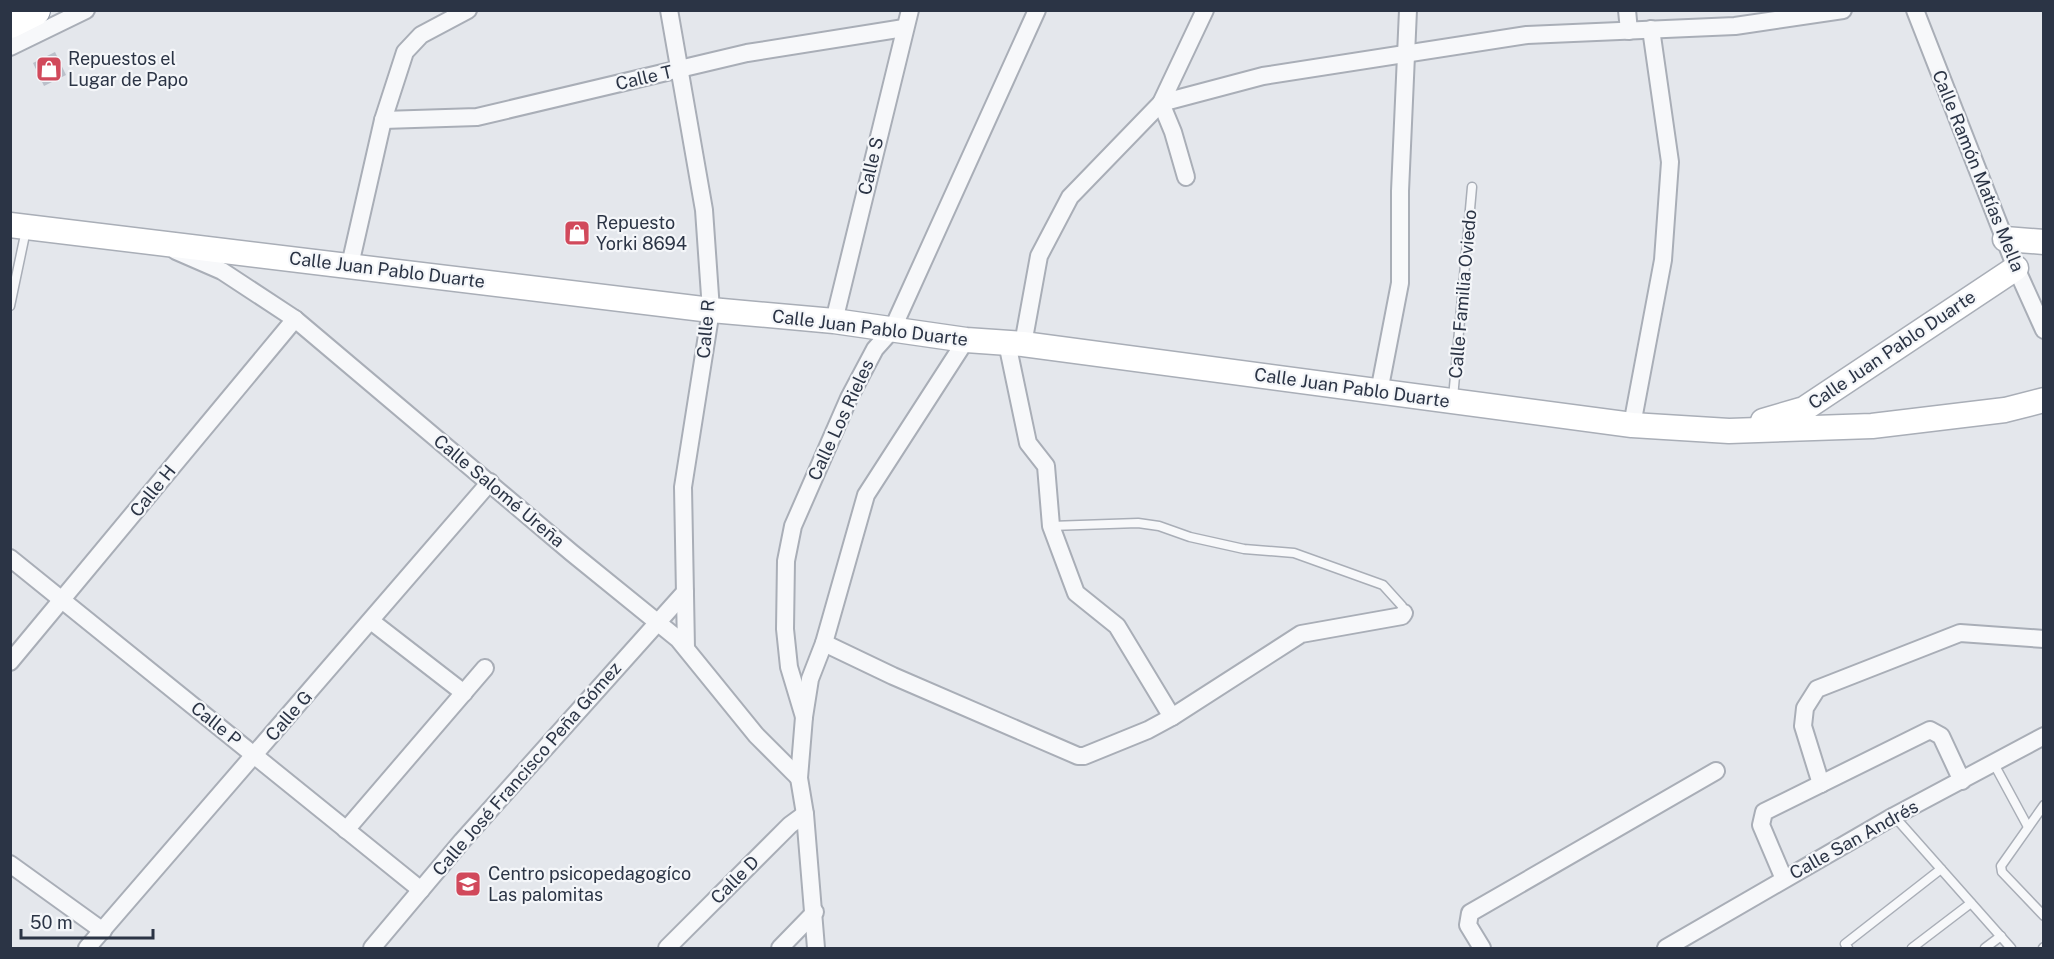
<svg xmlns="http://www.w3.org/2000/svg" width="2054" height="959" font-family="'Public Sans',sans-serif">
	<style>
		.building { fill: #bbc0ca }
		.lines { fill: none; stroke-linecap: round; stroke-linejoin: round }
		.lane-casing { stroke: #a9aeb7; stroke-width: 11 }
		.street-casing { stroke: #a9aeb7; stroke-width: 20 }
		.secondary-casing { stroke: #a9aeb7; stroke-width: 27 }
		.highway-casing { stroke: #8b94a3; stroke-width: 34 }
		.lane { stroke: #f7f8fa; stroke-width: 8 }
		.street { stroke: #f7f8fa; stroke-width: 16 }
		.secondary { stroke: #fff; stroke-width: 24 }
		.highway { stroke: #fff; stroke-width: 32 }
		.labels { text-anchor: middle; stroke-width: 4.5; stroke-linejoin: round; paint-order: stroke }
		.poi-label { font-size: 18px; fill: #2b3445; stroke: #f4f6f9; text-anchor: start }
		.street-label { font-size: 18px; fill: #2b3445; stroke: #f4f6f9 }
	</style>
	<rect width="100%" height="100%" fill="#e4e7ec"/>
	<path class="building" d="M 55,52 L 66,75 L 44,86 L 33,63 Z"/>
	<g class="lines">
		<defs>
			<g id="lane">
				<path d="M 10,306 L 26,230"/>
				<path d="M 1453,398 L 1472,187"/>
				<path d="M 1051,526 L 1138,523 L 1159,526 L 1190,537 L 1244,549 L 1294,553 L 1383,585 L 1402,606 L 1404,613"/>
				<path d="M 1994,764 L 2027,825"/>
				<path d="M 2044,805 L 2001,866 L 2002,872 L 2044,916"/>
				<path d="M 1894,816 L 2011,948"/>
				<path d="M 1848,948 L 1845,944 L 1941,869"/>
				<path d="M 1912,948 L 1971,903"/>
				<path d="M 1985,948 L 2001,936"/>
				<path d="M 2043,948 L 2044,947"/>
			</g>
			<g id="street">
				<path d="M 669,10 L 704,210 L 711,310 L 683,487 L 686,648"/>
				<path d="M 1627,10 L 1629,31"/>
				<path d="M 1915,10 L 2016,268 L 2044,330"/>
				<path d="M 10,47 L 86,10"/>
				<path d="M 1161,103 L 1263,76 L 1527,35 L 1735,26 L 1843,10"/>
				<path d="M 1161,103 L 1173,132 L 1186,177"/>
				<path d="M 383,120 L 477,117 L 747,53 L 904,28"/>
				<path d="M 176,251 L 222,271 L 295,319 L 572,553 L 678,639 L 756,735 L 799,778"/>
				<path d="M 350,265 L 383,120 L 405,52 L 421,35 L 468,10"/>
				<path d="M 834,321 L 910,10"/>
				<path d="M 1007,343 L 1028,443 L 1046,466 L 1051,526 L 1076,593 L 1117,626 L 1172,717"/>
				<path d="M 1023,344 L 1039,256 L 1070,197 L 1161,103 L 1205,10"/>
				<path d="M 1379,392 L 1400,283 L 1400,191 L 1408,10"/>
				<path d="M 1632,425 L 1663,260 L 1670,162 L 1651,29"/>
				<path d="M 10,558 L 421,890"/>
				<path d="M 371,621 L 464,693"/>
				<path d="M 824,643 L 893,676 L 1078,756 L 1084,756 L 1148,730 L 1172,717 L 1301,634 L 1402,616 L 1404,613"/>
				<path d="M 10,662 L 295,319"/>
				<path d="M 804,717 L 789,667 L 785,629 L 786,561 L 793,526 L 849,398 L 875,349 L 892,330 L 1037,10"/>
				<path d="M 1821,784 L 1803,726 L 1805,708 L 1817,689 L 1960,633 L 2044,639"/>
				<path d="M 346,830 L 485,668"/>
				<path d="M 10,864 L 103,931"/>
				<path d="M 1784,879 L 1761,825 L 1764,812 L 1930,730 L 1941,736 L 1962,781"/>
				<path d="M 87,948 L 490,482"/>
				<path d="M 372,948 L 462,841 L 685,592"/>
				<path d="M 667,948 L 790,825 L 805,814"/>
				<path d="M 780,948 L 815,912"/>
				<path d="M 816,948 L 805,814 L 799,778 L 804,717 L 810,679 L 824,643 L 866,495 L 966,340"/>
				<path d="M 1482,948 L 1468,925 L 1470,913 L 1716,771"/>
				<path d="M 1666,948 L 1894,816 L 2044,736"/>
			</g>
			<g id="secondary">
				<path d="M 10,225 L 711,310 L 834,321 L 966,340 L 1023,344 L 1632,425 L 1729,431 L 1872,426 L 2005,410 L 2044,400"/>
				<path d="M 2005,239 L 2044,242"/>
				<path d="M 1763,421 L 1804,409 L 2016,268"/>
			</g>
			<path id="highway" d="M 10,22 L 34,10"/>
		</defs>
		<use href="#lane" class="lane-casing"/>
		<use href="#street" class="street-casing"/>
		<use href="#secondary" class="secondary-casing"/>
		<use href="#highway" class="highway-casing"/>
		<use href="#lane" class="lane"/>
		<use href="#street" class="street"/>
		<use href="#secondary" class="secondary"/>
		<use href="#highway" class="highway"/>
	</g>
	<defs>
		<symbol id="shop-square" viewBox="-11 -11 22 22"><rect x="-9" y="-9" width="18" height="18" rx="4" fill="#d1495b" stroke="#f4f6f9"/><path d="M-5-2.5h2.3a2.7 3.5 0 0 1 5.4 0H5L5.5 6h-11ZM-1.5-2.5h3a1.5 2.3 0 0 0-3 0Z" fill="#fff"/></symbol>
		<symbol id="school-square" viewBox="-11 -11 22 22"><rect x="-9" y="-9" width="18" height="18" rx="4" fill="#d1495b" stroke="#f4f6f9"/><path d="M0-5L7-2L0 1L-7-2ZM-4 1L0 2.5L4 1V4Q0 6-4 4Z" fill="#fff"/></symbol>
	</defs>
	<g fill-rule="evenodd">
		<use href="#shop-square" x="34" y="54" width="30" height="30"/>
		<use href="#shop-square" x="562" y="218" width="30" height="30"/>
		<use href="#school-square" x="453" y="869" width="30" height="30"/>
	</g>
	<g class="labels">
		<g class="poi-label">
			<text x="68" y="65">Repuestos el<tspan x="68" dy="21">Lugar de Papo</tspan></text>
			<text x="596" y="229">Repuesto<tspan x="596" dy="21">Yorki 8694</tspan></text>
			<text x="488" y="880">Centro psicopedagogíco<tspan x="488" dy="21">Las palomitas</tspan></text>
		</g>
		<g class="street-label">
			<text transform="translate(644 78) rotate(-13)" y="6">Calle T</text>
			<text transform="translate(871 166) rotate(-77)" y="6">Calle S</text>
			<text transform="translate(1978 171) rotate(68)" y="6">Calle Ramón Matías Mella</text>
			<text transform="translate(387 270) rotate(7)" y="6">Calle Juan Pablo Duarte</text>
			<text transform="translate(1463 294) rotate(-85)" y="6">Calle Familia Oviedo</text>
			<text transform="translate(870 328) rotate(7)" y="6">Calle Juan Pablo Duarte</text>
			<text transform="translate(706 329) rotate(-85)" y="6">Calle R</text>
			<text transform="translate(1892 350) rotate(-34)" y="6">Calle Juan Pablo Duarte</text>
			<text transform="translate(1352 388) rotate(8)" y="6">Calle Juan Pablo Duarte</text>
			<text transform="translate(841 420) rotate(-65)" y="6">Calle Los Rieles</text>
			<text transform="translate(153 491) rotate(-51)" y="6">Calle H</text>
			<text transform="translate(499 491) rotate(40)" y="6">Calle Salomé Ureña</text>
			<text transform="translate(289 716) rotate(-49)" y="6">Calle G</text>
			<text transform="translate(216 724) rotate(39)" y="6">Calle P</text>
			<text transform="translate(527 769) rotate(-49)" y="6">Calle José Francisco Peña Gómez</text>
			<text transform="translate(1854 840) rotate(-29)" y="6">Calle San Andrés</text>
			<text transform="translate(735 880) rotate(-45)" y="6">Calle D</text>
		</g>
	</g>
	<rect width="2054" height="959" fill="none" stroke="#2b3445" stroke-width="24"/>
	<path d="M21 929v9h132v-9" fill="none" stroke="#2b3445" stroke-width="3"/>
	<text x="30" y="929" font-size="18" fill="#2b3445" stroke="#f4f6f9" stroke-width="4.5" paint-order="stroke">50 m</text>
</svg>
